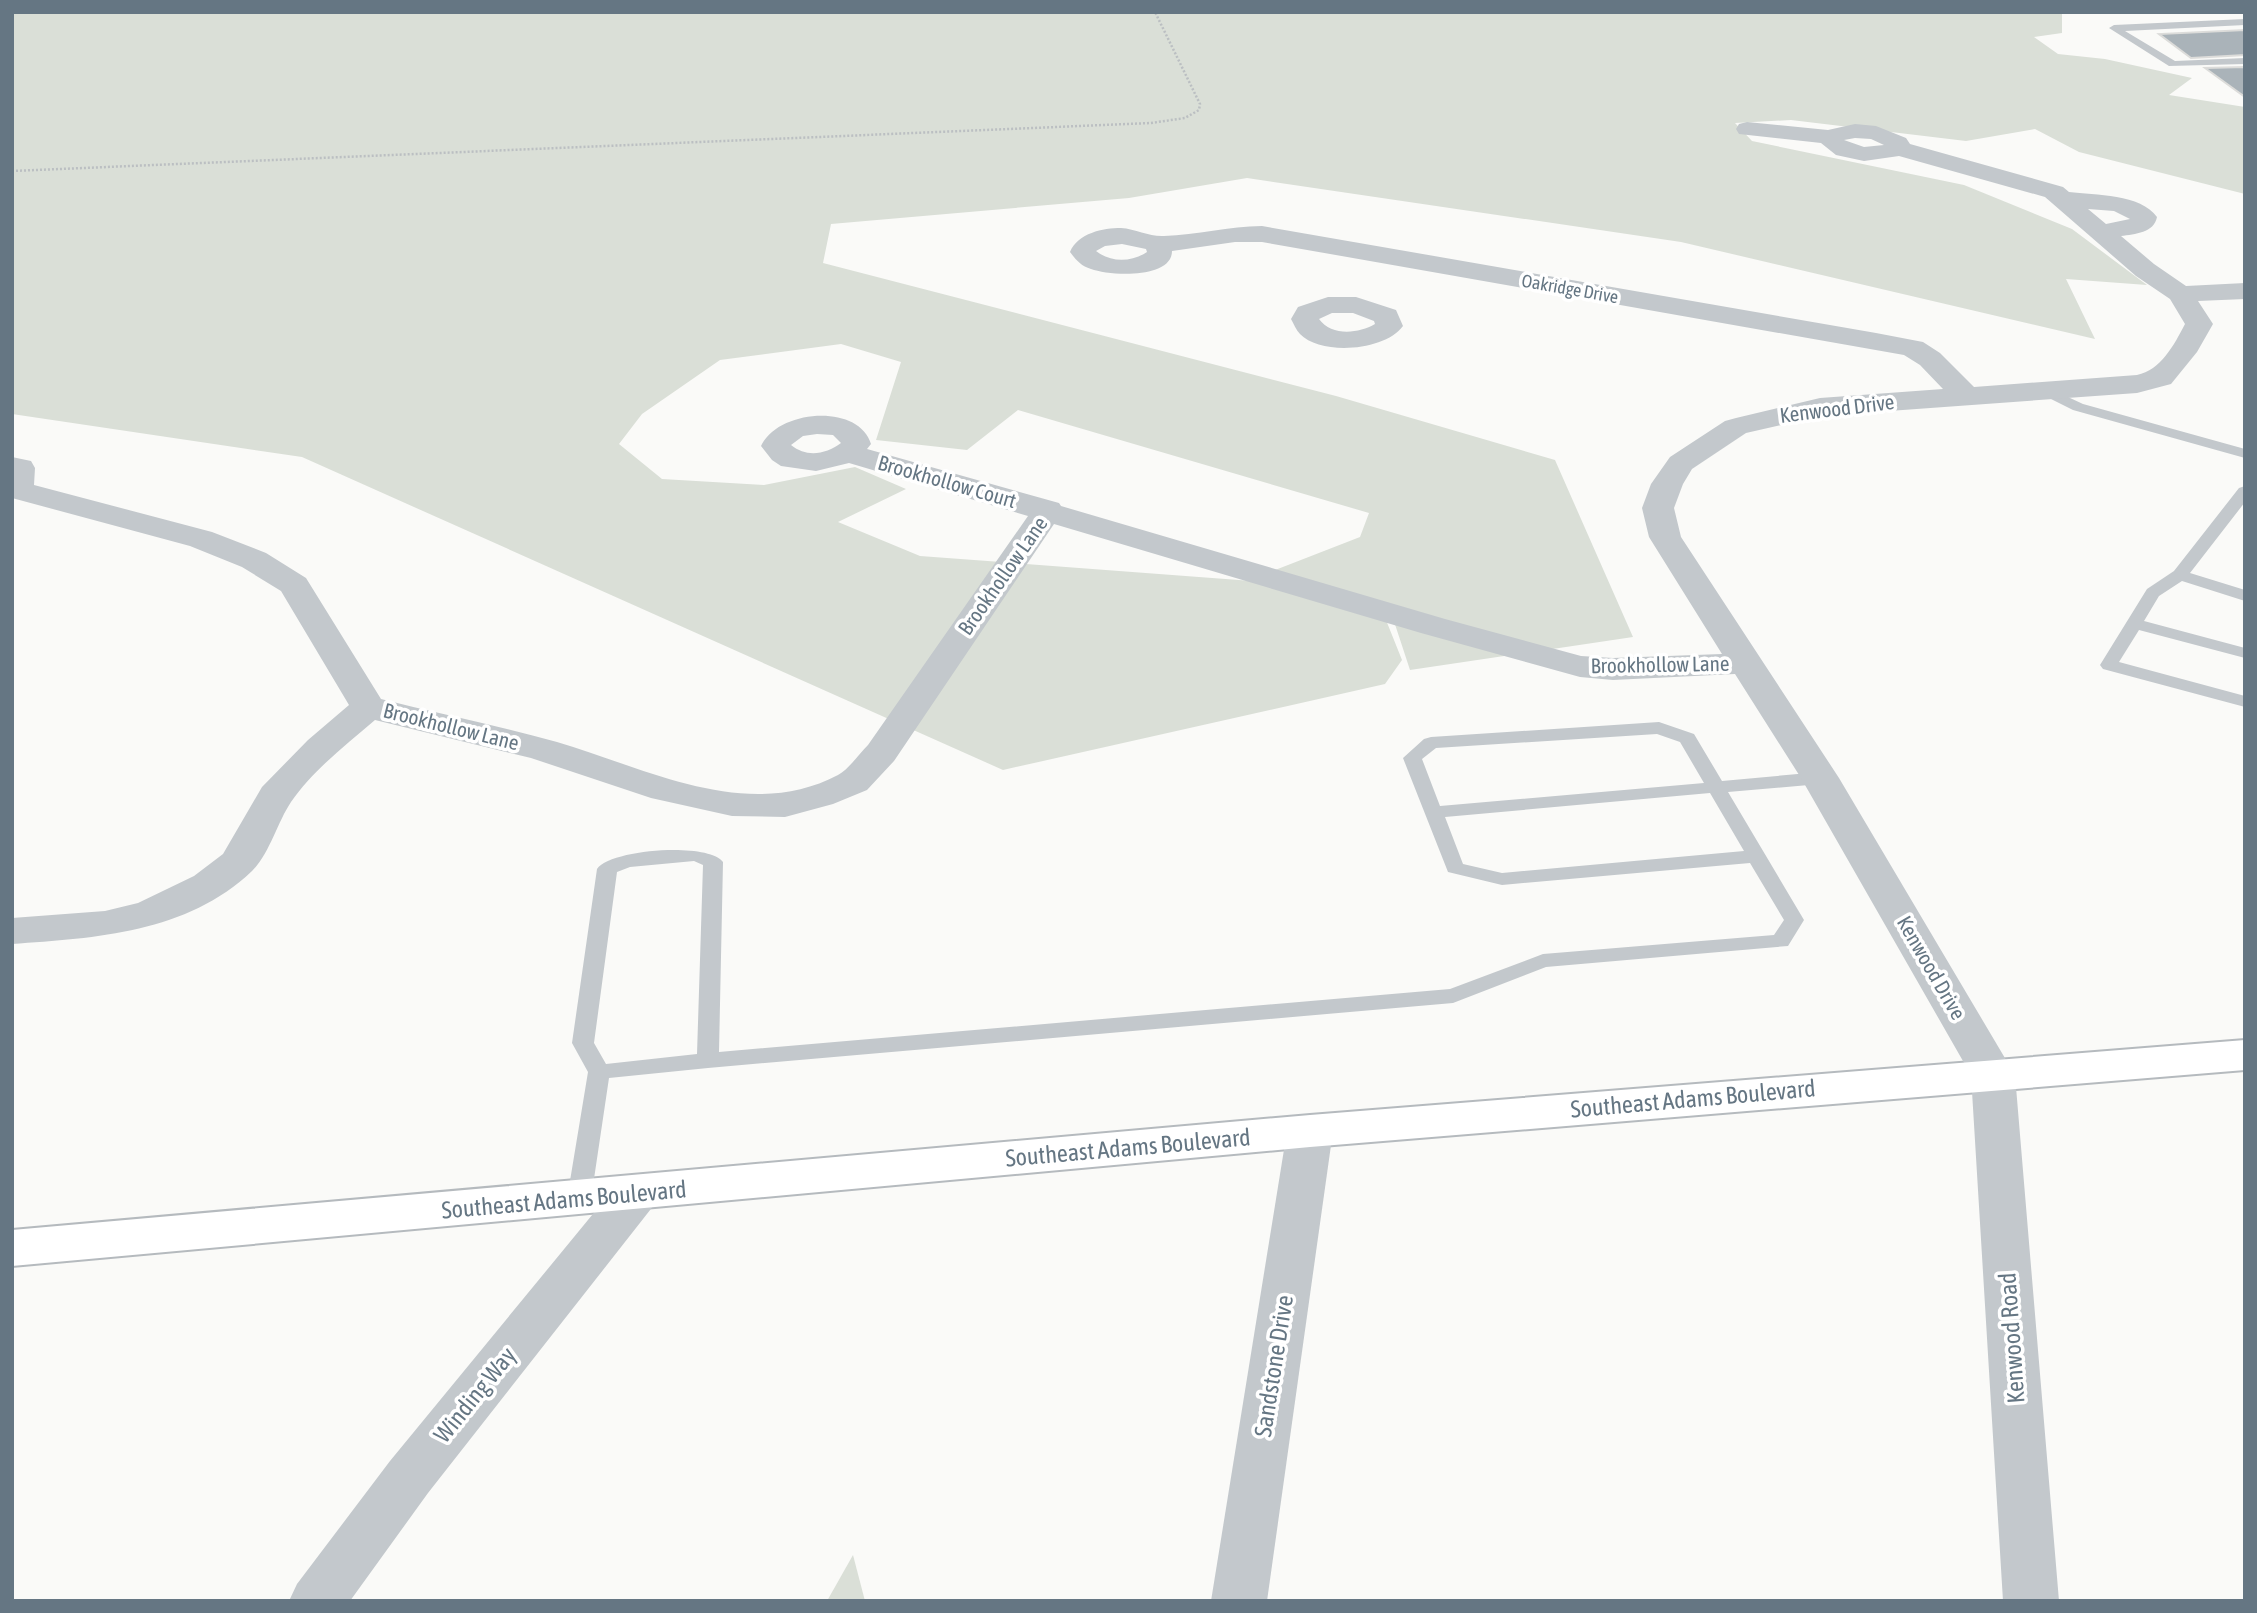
<svg xmlns="http://www.w3.org/2000/svg" width="2257" height="1613" font-family="'Asap Condensed',sans-serif">
	<style>
		.green { fill: #dadfd7 }
		.building { fill: #aab3b9; stroke: #dcdcda; stroke-width: 2 }
		.lines { fill: none; stroke-linecap: round; stroke-linejoin: round }
		.primary-casing { stroke: #b5babe; stroke-width: 4 }
		.path { stroke: #bbbfc2; stroke-width: 2.5; stroke-dasharray: 2 2; stroke-linecap: butt }
		.lane { fill: #c3c8cc; fill-rule: evenodd }
		.street { fill: #c3c8cc; fill-rule: evenodd }
		.primary { fill: #fff; fill-rule: evenodd }
		.labels { text-anchor: middle; stroke-width: 7; stroke-linejoin: round; paint-order: stroke }
		.far-street-label { font-size: 18px; fill: #657683; stroke: #fff }
		.street-label { font-size: 21px; fill: #657683; stroke: #fff }
		.near-street-label { font-size: 24px; fill: #657683; stroke: #fff }
	</style>
	<rect width="100%" height="100%" fill="#fafaf8"/>
	<g class="green">
		<path d="M 12,12 L 2095,12 L 2062,14 L 2062,33 L 2034,37 L 2058,54 L 2105,59 L 2192,78 L 2169,95 L 2245,107 L 2245,194 L 2079,152 L 2035,129 L 1966,141 L 1791,120 L 1735,123 L 1752,141 L 1964,185 L 2072,229 L 2147,285 L 2066,279 L 2095,339 L 1681,242 L 1247,178 L 1129,198 L 831,224 L 823,263 L 1336,396 L 1555,460 L 1633,637 L 1410,670 L 1388,603 L 1262,575 L 1360,537 L 1369,513 L 1018,410 L 967,450 L 876,440 L 901,362 L 841,344 L 720,360 L 642,414 L 619,444 L 662,479 L 764,485 L 855,467 L 906,489 L 838,522 L 920,556 L 1293,584 L 1386,620 L 1402,660 L 1385,684 L 1003,770 L 302,457 L 12,414 Z"/>
		<path d="M 853,1555 L 865,1601 L 827,1601 Z"/>
	</g>
	<g class="building">
		<path d="M 2245,30 L 2245,55 L 2191,58 L 2159,34 Z"/>
		<path d="M 2245,67 L 2245,97 L 2205,68 Z"/>
	</g>
	<g class="lines">
		<defs>
			<path id="primary" d="M 2245,1040 L 2245,1070 L 1310,1147 L 12,1266 L 12,1230 L 1310,1115 Z"/>
		</defs>
		<use href="#primary" class="primary-casing"/>
		<path class="path" d="M 12,171 L 1151,123 L 1185,118 L 1199,110 L 1200,104 L 1155,12"/>
		<g class="lane">
			<path d="M 2245,19 L 2245,25 L 2125,31 L 2175,61 L 2245,58 L 2245,64 L 2169,66 L 2109,28 L 2114,25 Z"/>
			<path d="M 2042,385 L 2083,404 L 2245,449 L 2245,458 L 2073,410 L 2037,392 L 2035,389 L 2037,386 Z"/>
			<path d="M 2245,486 L 2245,502 L 2190,573 L 2245,590 L 2245,601 L 2182,581 L 2159,596 L 2144,621 L 2245,648 L 2245,658 L 2139,630 L 2119,662 L 2245,696 L 2245,707 L 2103,669 L 2100,665 L 2147,589 L 2174,571 L 2239,488 Z"/>
			<path d="M 1659,722 L 1694,734 L 1722,781 L 1820,772 L 1829,778 L 1820,784 L 1728,792 L 1804,920 L 1788,946 L 1546,967 L 1453,1003 L 708,1068 L 609,1078 L 591,1199 L 587,1205 L 579,1208 L 571,1205 L 567,1199 L 588,1072 L 572,1043 L 597,869 C 611,849 708,842 723,862 L 719,1052 L 1450,989 L 1543,954 L 1774,935 L 1784,920 L 1750,863 L 1502,885 L 1448,872 L 1403,758 L 1424,739 L 1431,737 ZM 1657,734 L 1680,742 L 1704,783 L 1440,806 L 1422,759 L 1436,748 ZM 1710,793 L 1744,851 L 1502,873 L 1463,864 L 1445,817 ZM 694,861 L 703,865 L 697,1054 L 606,1064 L 594,1043 L 617,872 L 630,867 Z"/>
		</g>
		<g class="street">
			<path d="M 1747,122 L 1828,130 L 1855,124 L 1876,126 L 1906,138 L 1910,144 L 2063,187 L 2069,192 C 2095,195 2141,194 2157,217 C 2154,233 2135,234 2121,236 L 2154,264 L 2186,286 L 2245,283 L 2245,299 L 2198,301 L 2213,324 L 2197,352 L 2171,384 L 2137,393 L 1820,416 L 1746,433 L 1692,469 L 1683,484 L 1674,508 L 1681,537 L 1839,778 L 2015,1075 L 2059,1601 L 2003,1601 L 1971,1075 L 1801,778 L 1735,674 L 1613,680 L 1580,677 L 1421,633 L 1054,524 L 894,761 L 867,790 L 833,804 L 785,817 L 732,816 L 651,798 L 531,758 L 375,720 C 347,744 313,770 291,802 C 277,823 270,853 252,871 C 187,933 96,938 12,944 L 12,918 L 105,911 L 138,903 L 194,876 L 223,854 L 262,787 L 308,740 L 349,705 L 281,591 L 242,567 L 190,546 L 12,498 L 12,457 L 31,461 L 35,468 L 34,485 L 212,532 L 266,553 L 306,578 L 381,699 C 440,714 499,726 557,742 C 646,768 747,823 838,775 C 849,769 859,754 868,745 L 1028,516 L 849,463 L 816,471 L 781,466 L 772,460 L 761,446 C 778,409 859,403 871,444 L 867,449 L 1059,503 L 1061,506 L 1445,619 L 1581,656 L 1613,658 L 1722,654 L 1649,537 L 1642,508 L 1651,484 L 1670,457 L 1725,421 L 1736,418 L 1820,398 L 1943,389 L 1920,365 L 1904,355 L 1262,242 L 1235,242 L 1172,251 C 1172,279 1110,276 1091,269 C 1081,266 1076,260 1070,252 C 1078,233 1103,228 1121,228 C 1136,229 1150,237 1164,236 C 1197,235 1229,226 1262,226 L 1876,333 L 1923,342 L 1940,353 L 1974,387 L 2137,375 C 2161,370 2174,345 2185,324 L 2170,299 L 2136,276 L 2045,197 L 1899,156 L 1864,161 L 1836,155 L 1821,143 L 1739,134 L 1736,129 L 1739,124 ZM 1855,138 L 1871,139 L 1884,145 L 1864,147 L 1844,140 ZM 2088,209 L 2114,211 L 2130,219 L 2106,224 ZM 1122,244 L 1146,249 L 1147,252 C 1132,262 1111,263 1096,251 L 1105,246 ZM 817,434 L 833,435 L 841,443 C 826,454 807,458 791,445 L 803,436 Z"/>
			<path d="M 1328,297 L 1356,297 L 1396,310 L 1403,326 C 1385,351 1321,356 1300,334 C 1296,330 1294,324 1291,319 L 1298,307 ZM 1332,313 L 1353,313 L 1374,321 L 1375,324 C 1358,334 1331,336 1319,319 Z"/>
			<path d="M 1310,1115 L 1326,1120 L 1333,1131 L 1267,1601 L 1211,1601 L 1287,1131 L 1294,1120 Z"/>
			<path d="M 637,1176 L 654,1181 L 661,1193 L 654,1205 L 428,1493 L 350,1601 L 289,1601 L 297,1584 L 390,1461 L 620,1181 Z"/>
		</g>
		<use href="#primary" class="primary"/>
	</g>
	<g class="labels">
		<g class="far-street-label">
			<text transform="translate(1570 289) rotate(10)" y="6">Oakridge Drive</text>
		</g>
		<g class="street-label">
			<text transform="translate(1837 409) rotate(-7)" y="7">Kenwood Drive</text>
			<text transform="translate(947 482) rotate(16)" y="7">Brookhollow Court</text>
			<text transform="translate(1003 576) rotate(-55)" y="7">Brookhollow Lane</text>
			<text transform="translate(1660 665) rotate(-1)" y="7">Brookhollow Lane</text>
			<text transform="translate(451 727) rotate(14)" y="7">Brookhollow Lane</text>
			<text transform="translate(1931 968) rotate(60)" y="7">Kenwood Drive</text>
		</g>
		<g class="near-street-label">
			<text transform="translate(1693 1099) rotate(-5)" y="8">Southeast Adams Boulevard</text>
			<text transform="translate(1128 1148) rotate(-5)" y="8">Southeast Adams Boulevard</text>
			<text transform="translate(564 1200) rotate(-5)" y="8">Southeast Adams Boulevard</text>
			<text transform="translate(2012 1338) rotate(-94)" y="8">Kenwood Road</text>
			<text transform="translate(1274 1366) rotate(-81)" y="8">Sandstone Drive</text>
			<text transform="translate(475 1395) rotate(-51)" y="8">Winding Way</text>
		</g>
	</g>
	<rect width="2257" height="1613" fill="none" stroke="#657683" stroke-width="28"/>
</svg>
